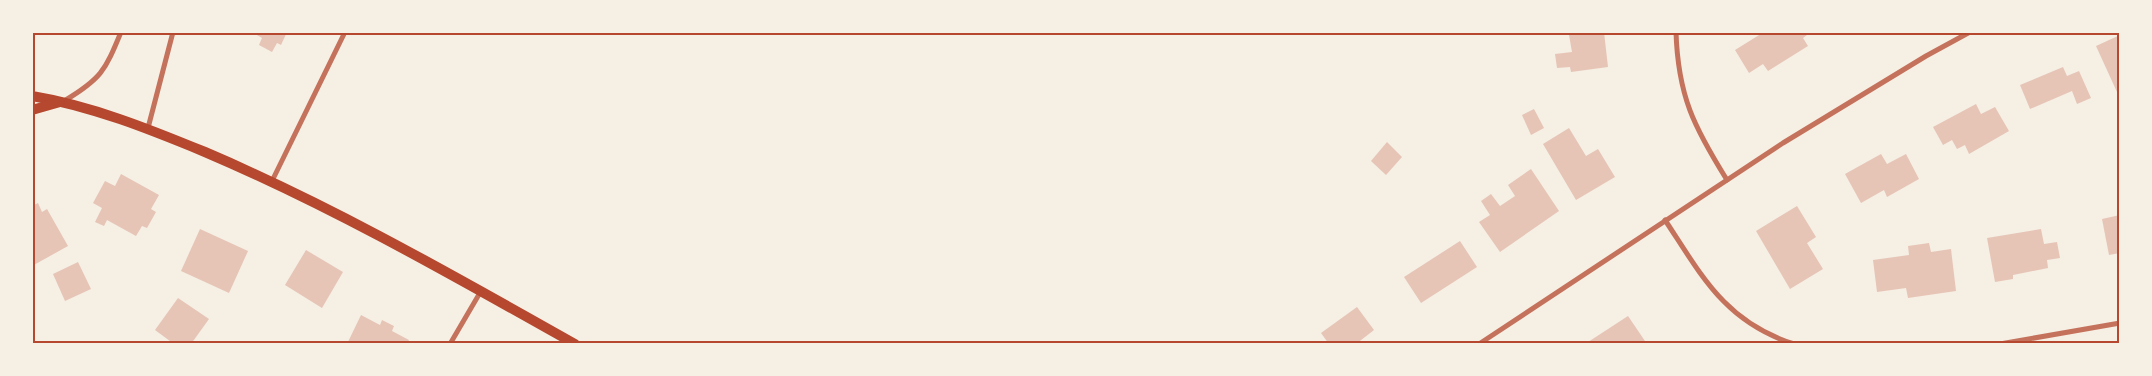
<svg xmlns="http://www.w3.org/2000/svg" width="2152" height="376" font-family="'Sofia Sans Condensed',sans-serif">
	<style>
		.building { fill: #e6c5b7 }
		.lines { fill: none; stroke-linecap: round; stroke-linejoin: round }
		.minor { stroke: #c5725c; stroke-width: 5 }
		.secondary { stroke: #b5482f; stroke-width: 10 }
		.neatline { fill: none; stroke: #b5482f; stroke-width: 2 }
	</style>
	<rect width="100%" height="100%" fill="#f6efe4"/>
	<g class="building">
		<path d="M 252,32 L 287,32 L 281,45 L 277,43 L 272,52 L 259,45 L 262,38 Z"/>
		<path d="M 1587,32 L 1604,32 L 1608,67 L 1571,72 L 1570,67 L 1557,68 L 1555,54 L 1572,52 L 1569,35 Z"/>
		<path d="M 1764,32 L 1811,32 L 1803,38 L 1808,46 L 1768,71 L 1763,64 L 1749,73 L 1735,50 Z"/>
		<path d="M 2120,35 L 2120,91 L 2117,92 L 2096,46 Z"/>
		<path d="M 2063,67 L 2067,76 L 2079,71 L 2091,98 L 2077,104 L 2072,91 L 2030,109 L 2020,85 Z"/>
		<path d="M 1976,104 L 1981,114 L 1995,107 L 2009,131 L 1969,154 L 1965,145 L 1957,149 L 1952,140 L 1943,145 L 1933,127 Z"/>
		<path d="M 1534,109 L 1544,128 L 1531,135 L 1522,115 Z"/>
		<path d="M 1569,128 L 1586,156 L 1598,149 L 1615,177 L 1576,200 L 1543,144 Z"/>
		<path d="M 1387,142 L 1402,157 L 1386,175 L 1371,161 Z"/>
		<path d="M 1881,154 L 1887,164 L 1906,154 L 1919,179 L 1887,197 L 1884,190 L 1861,203 L 1845,174 Z"/>
		<path d="M 1531,169 L 1559,211 L 1500,252 L 1479,222 L 1490,215 L 1481,201 L 1491,194 L 1500,206 L 1515,196 L 1508,185 Z"/>
		<path d="M 121,174 L 159,195 L 151,209 L 156,212 L 147,228 L 142,226 L 136,236 L 107,220 L 104,226 L 95,222 L 102,208 L 93,203 L 105,181 L 115,186 Z"/>
		<path d="M 38,203 L 42,212 L 47,209 L 68,246 L 32,266 L 32,206 Z"/>
		<path d="M 1797,206 L 1816,237 L 1807,243 L 1823,269 L 1790,289 L 1756,231 Z"/>
		<path d="M 2120,215 L 2120,253 L 2109,255 L 2102,219 Z"/>
		<path d="M 200,229 L 248,251 L 229,293 L 181,271 Z"/>
		<path d="M 2041,229 L 2044,244 L 2057,242 L 2060,258 L 2047,260 L 2048,268 L 2013,275 L 2013,279 L 1995,282 L 1987,238 Z"/>
		<path d="M 1460,241 L 1477,267 L 1421,303 L 1404,277 Z"/>
		<path d="M 1929,243 L 1931,252 L 1951,249 L 1956,291 L 1908,298 L 1906,288 L 1877,292 L 1873,260 L 1909,255 L 1908,246 Z"/>
		<path d="M 306,250 L 343,272 L 322,308 L 285,285 Z"/>
		<path d="M 78,262 L 91,289 L 65,301 L 53,274 Z"/>
		<path d="M 178,298 L 209,319 L 191,344 L 174,344 L 155,330 Z"/>
		<path d="M 1357,307 L 1374,330 L 1356,344 L 1329,344 L 1321,333 Z"/>
		<path d="M 361,315 L 380,325 L 382,320 L 394,326 L 392,331 L 409,340 L 407,344 L 347,344 Z"/>
		<path d="M 1628,316 L 1645,341 L 1641,344 L 1585,344 Z"/>
	</g>
	<g class="lines">
		<g class="minor">
			<path d="M 1676,32 C 1678,96 1694,127 1727,180"/>
			<path d="M 64,101 C 101,79 105,71 121,32"/>
			<path d="M 148,128 L 173,32"/>
			<path d="M 272,181 L 345,32"/>
			<path d="M 1665,220 C 1702,276 1725,322 1794,344"/>
			<path d="M 450,344 L 481,291"/>
			<path d="M 1479,344 L 1783,143 L 1926,56 L 1970,32"/>
			<path d="M 2000,344 L 2120,323"/>
		</g>
		<g class="secondary">
			<path d="M 32,96 C 92,106 149,129 205,152 C 332,206 454,276 575,344"/>
			<path d="M 32,110 L 60,102"/>
		</g>
	</g>
	<rect width="2152" height="376" fill="none" stroke="#f6efe4" stroke-width="68"/>
	<rect x="34" y="34" width="2084" height="308" class="neatline"/>
</svg>
